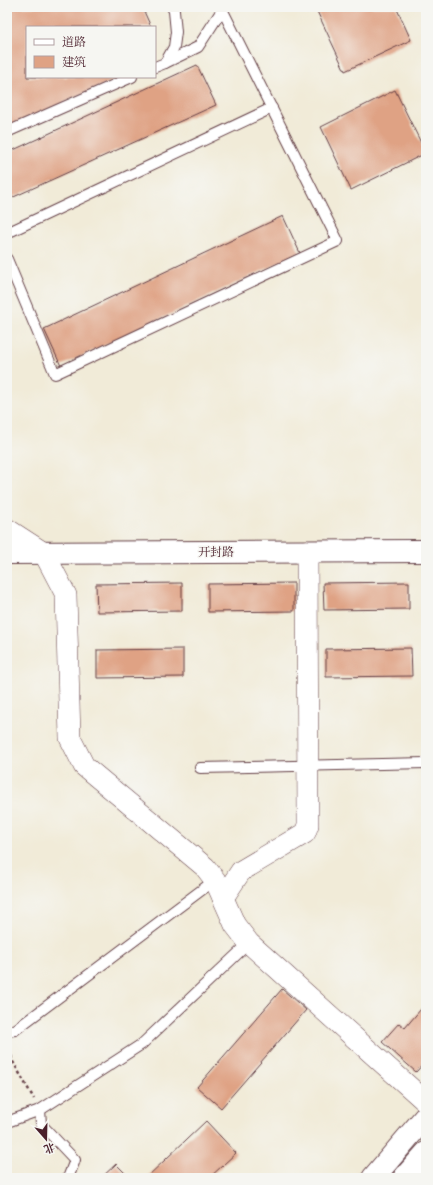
<svg xmlns="http://www.w3.org/2000/svg" width="433" height="1185" font-family="Vollkorn,'Noto Serif SC',serif">
	<style>
		.building { fill: #dfa284 }
		.lines { fill: none; stroke-linecap: round; stroke-linejoin: round }
		.lane-casing { stroke: #633e45; stroke-width: 12 }
		.street-casing { stroke: #633e45; stroke-width: 22 }
		.secondary-casing { stroke: #633e45; stroke-width: 24 }
		.primary-casing { stroke: #633e45; stroke-width: 24 }
		.path { stroke: #633e45; stroke-width: 2.5; stroke-dasharray: 3 3; stroke-linecap: butt }
		.lane { stroke: #fff; stroke-width: 10 }
		.street { stroke: #fff; stroke-width: 21 }
		.secondary { stroke: #fff; stroke-width: 22 }
		.primary { stroke: #fff; stroke-width: 22 }
		.labels { text-anchor: middle; stroke-width: 3; stroke-linejoin: round; paint-order: stroke }
		.street-label { font-size: 12px; fill: #4a1f2b; stroke: #f6f6f2 }
	</style>
	<rect width="100%" height="100%" fill="#f6f6f2"/>
	<filter id="ink" filterUnits="userSpaceOnUse"><feTurbulence type="fractalNoise" baseFrequency=".025" numOctaves="2"/><feDisplacementMap in="SourceGraphic" scale="8" xChannelSelector="R" yChannelSelector="G"/><feConvolveMatrix kernelMatrix="1 2 1 2 8 2 1 2 1" color-interpolation-filters="sRGB"/></filter>
	<filter id="wash" filterUnits="userSpaceOnUse"><feTurbulence type="fractalNoise" baseFrequency=".012" numOctaves="4" result="noise"/><feDisplacementMap in="SourceGraphic" scale="16" xChannelSelector="R" yChannelSelector="G"/><feGaussianBlur stdDeviation="0.9" result="paint"/><feColorMatrix in="noise" values="0 0 0 0 0 0 0 0 0 0 0 0 0 0 0 0 0 1.4 0 .05"/><feComposite in="paint" operator="in"/></filter>
	<g filter="url(#wash)">
		<rect width="100%" height="100%" fill="#f1ebd8"/>
		<g id="blocks">
			<g class="building">
				<path d="M 7,7 L 142,7 L 151,27 L 27,27 L 27,77 L 121,77 L 7,129 Z"/>
				<path d="M 315,7 L 396,7 L 411,40 L 345,71 Z"/>
				<path d="M 197,65 L 216,105 L 7,200 L 7,153 Z"/>
				<path d="M 395,90 L 426,153 L 351,190 L 321,127 Z"/>
				<path d="M 283,216 L 300,253 L 61,366 L 44,329 Z"/>
				<path d="M 409,582 L 409,609 L 324,610 L 323,583 Z"/>
				<path d="M 182,583 L 182,611 L 97,612 L 96,584 Z"/>
				<path d="M 294,583 L 294,611 L 208,612 L 208,584 Z"/>
				<path d="M 411,648 L 412,676 L 326,677 L 326,649 Z"/>
				<path d="M 183,649 L 183,677 L 97,678 L 97,650 Z"/>
				<path d="M 282,989 L 306,1010 L 221,1108 L 197,1087 Z"/>
				<path d="M 426,1003 L 426,1047 L 424,1049 L 426,1050 L 426,1061 L 416,1072 L 382,1042 L 399,1023 L 405,1028 Z"/>
				<path d="M 206,1121 L 236,1153 L 209,1178 L 146,1178 Z"/>
				<path d="M 116,1164 L 130,1178 L 101,1178 Z"/>
			</g>
		</g>
	</g>
	<g filter="url(#ink)">
		<use href="#blocks" fill-opacity="0" stroke="#633e45" stroke-width="1"/>
		<g class="lines">
			<defs>
				<g id="lane">
					<path d="M 165,63 L 198,47 L 222,10"/>
					<path d="M 155,67 L 165,63 L 174,47 L 176,32 L 174,11 L 172,7"/>
					<path d="M 7,132 L 132,77"/>
					<path d="M 7,233 L 272,108"/>
					<path d="M 7,259 L 55,374 L 338,241 L 221,7"/>
					<path d="M 200,768 L 426,763"/>
					<path d="M 7,1031 L 15,1030 L 215,880"/>
					<path d="M 40,1110 L 41,1124 L 75,1160 L 68,1178"/>
					<path d="M 7,1122 L 40,1110 L 142,1044 L 249,943"/>
				</g>
				<g id="street">
					<path d="M 7,529 L 44,553 L 66,595 L 70,738 L 84,766 L 205,867 L 215,880 L 235,925 L 249,943 L 426,1102"/>
					<path d="M 223,898 L 241,871 L 305,833 L 308,825 L 307,551"/>
				</g>
				<path id="secondary" d="M 7,553 L 426,551"/>
				<g id="primary">
					<path d="M 373,1178 L 426,1116"/>
					<path d="M 404,1178 L 426,1153"/>
				</g>
			</defs>
			<use href="#lane" class="lane-casing"/>
			<use href="#street" class="street-casing"/>
			<use href="#secondary" class="secondary-casing"/>
			<use href="#primary" class="primary-casing"/>
			<path class="path" d="M 9,1044 L 12,1060 L 34,1099"/>
			<use href="#lane" class="lane"/>
			<use href="#street" class="street"/>
			<use href="#secondary" class="secondary"/>
			<use href="#primary" class="primary"/>
		</g>
	</g>
	<g class="labels">
		<g class="street-label">
			<text x="216" y="556">开封路</text>
		</g>
	</g>
	<rect width="433" height="1185" fill="none" stroke="#f6f6f2" stroke-width="24"/>
	<rect x="26" y="26" width="130" height="52" fill="#f6f6f2" stroke="#b1a0a2"/>
	<rect x="34" y="39" width="20" height="6" fill="#ffffff" stroke="#b1a0a2"/>
	<text x="62" y="46" font-size="12" fill="#4a1f2b">道路</text>
	<rect x="34" y="56" width="20" height="12" fill="#dfa284" stroke="#b1a0a2"/>
	<text x="62" y="66" font-size="12" fill="#4a1f2b">建筑</text>
	<g transform="translate(46 1139) rotate(160)" stroke="#f6f6f2" stroke-width="3" paint-order="stroke">
	<path d="M0-3L7 15L0 10L-7 15Z" fill="#4a1f2b"/>
	<text y="-6" font-size="11" font-weight="bold" text-anchor="middle" fill="#4a1f2b">北</text>
	</g>
</svg>
